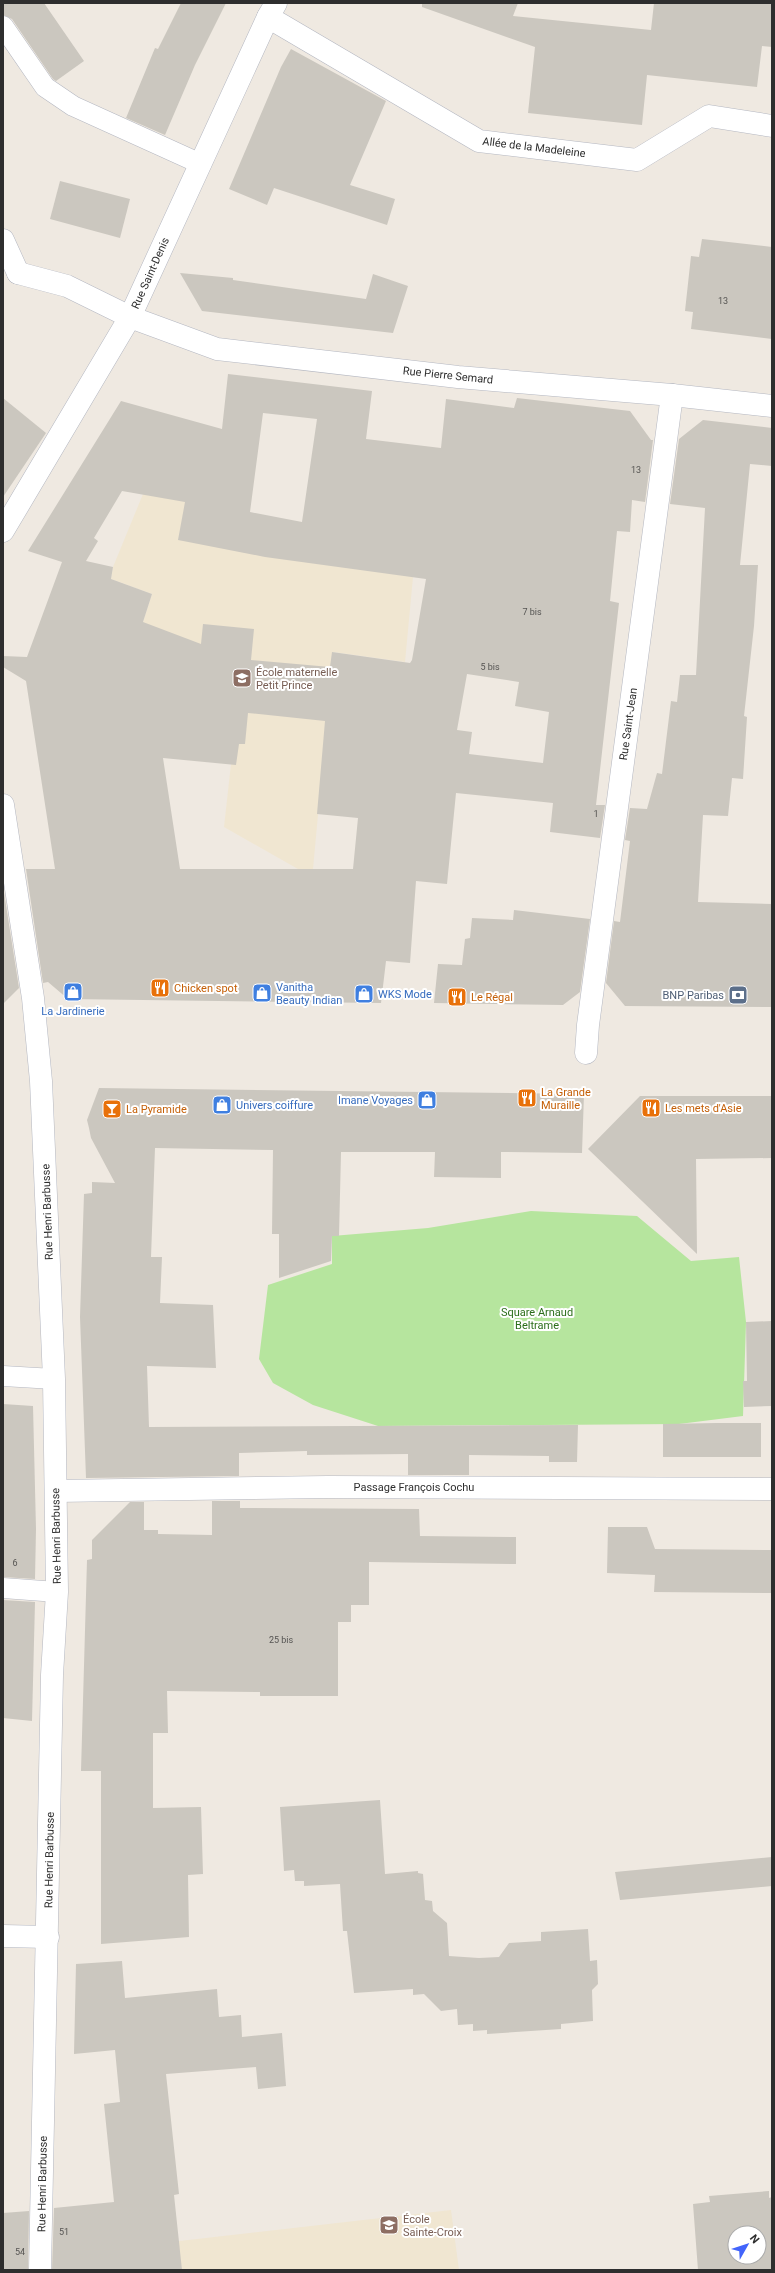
<svg xmlns="http://www.w3.org/2000/svg" width="775" height="2273" font-family="Roboto,sans-serif">
	<style>
		.education { fill: #f0e6d1 }
		.green { fill: #b6e59e }
		.building { fill: #cbc7bf; fill-rule: evenodd }
		.lines { fill: none; stroke-linecap: round; stroke-linejoin: round }
		.lane-casing { stroke: #b4b7c1; stroke-width: 21 }
		.street-casing { stroke: #b4b7c1; stroke-width: 23 }
		.lane { stroke: #fff; stroke-width: 20 }
		.street { stroke: #fff; stroke-width: 22 }
		.labels { text-anchor: middle; stroke-width: 4; stroke-linejoin: round; paint-order: stroke }
		.number-label { font-size: 9px; fill: #555452 }
		.street-label { font-size: 11px; fill: #2e2e2e; stroke: #fff }
		.education-label { font-size: 11px; fill: #785e54; stroke: #fff; text-anchor: start }
		.shop-label { font-size: 11px; fill: #366cbe; stroke: #fff; text-anchor: start }
		.food-label { font-size: 11px; fill: #c56008; stroke: #fff; text-anchor: start }
		.service-label { font-size: 11px; fill: #4e5e75; stroke: #fff; text-anchor: end }
		.park-label { font-size: 11px; fill: #2c6e1b; stroke: #fff }
	</style>
	<rect width="100%" height="100%" fill="#efe9e1"/>
	<g class="education">
		<path d="M 143,494 L 186,500 L 413,577 L 405,662 L 333,652 L 313,869 L 298,869 L 224,827 L 231,764 L 143,622 L 152,594 L 111,579 L 113,567 Z"/>
		<path d="M 451,2210 L 459,2270 L 71,2270 L 118,2248 Z"/>
	</g>
	<path class="green" d="M 531,1211 L 637,1216 L 691,1261 L 739,1257 L 746,1322 L 743,1416 L 679,1424 L 378,1426 L 313,1405 L 273,1383 L 259,1359 L 268,1285 L 332,1264 L 332,1236 L 428,1228 Z"/>
	<g class="building">
		<path d="M 3,3 L 44,3 L 84,61 L 56,81 L 53,79 L 12,19 L 3,15 Z"/>
		<path d="M 181,3 L 226,3 L 195,65 L 165,135 L 126,118 L 155,48 L 158,49 Z"/>
		<path d="M 422,3 L 518,3 L 513,16 L 651,30 L 654,3 L 772,3 L 772,47 L 762,46 L 757,87 L 647,75 L 642,125 L 528,113 L 535,47 L 422,7 Z"/>
		<path d="M 291,49 L 386,101 L 350,185 L 395,199 L 387,225 L 274,188 L 267,205 L 229,189 L 281,67 Z"/>
		<path d="M 60,181 L 130,199 L 120,238 L 50,219 Z"/>
		<path d="M 702,239 L 772,247 L 772,339 L 691,329 L 693,312 L 685,311 L 691,256 L 699,257 Z"/>
		<path d="M 180,273 L 233,278 L 233,280 L 366,299 L 373,274 L 408,286 L 393,333 L 202,311 Z"/>
		<path d="M 228,374 L 372,391 L 366,439 L 441,448 L 446,399 L 514,408 L 517,398 L 630,411 L 651,440 L 653,440 L 645,502 L 632,500 L 630,532 L 617,531 L 610,601 L 619,603 L 596,805 L 605,805 L 600,838 L 550,832 L 553,803 L 456,793 L 447,884 L 416,881 L 410,963 L 386,961 L 381,1003 L 68,999 L 48,982 L 43,983 L 26,869 L 55,869 L 26,681 L 3,667 L 3,656 L 27,657 L 62,562 L 28,551 L 121,401 L 222,429 ZM 263,413 L 317,419 L 302,522 L 250,512 ZM 122,491 L 185,502 L 178,540 L 265,557 L 426,579 L 412,660 L 410,663 L 332,652 L 330,667 L 251,660 L 254,629 L 203,624 L 201,644 L 143,622 L 152,594 L 111,579 L 113,567 L 86,561 L 98,541 L 94,538 ZM 467,674 L 519,682 L 515,706 L 549,712 L 543,763 L 469,754 L 472,732 L 457,730 ZM 248,713 L 325,721 L 317,814 L 358,818 L 353,869 L 180,869 L 163,758 L 236,765 L 239,744 L 245,744 Z"/>
		<path d="M 3,398 L 46,433 L 3,497 Z"/>
		<path d="M 703,420 L 772,428 L 772,466 L 750,464 L 740,565 L 758,565 L 754,626 L 744,716 L 747,717 L 743,779 L 732,778 L 728,816 L 703,815 L 698,902 L 772,904 L 772,1007 L 625,1006 L 606,983 L 614,921 L 620,922 L 630,841 L 625,840 L 630,808 L 647,809 L 657,773 L 662,774 L 671,701 L 677,702 L 680,675 L 696,675 L 705,508 L 670,504 L 679,439 Z"/>
		<path d="M 3,886 L 19,988 L 3,1004 Z"/>
		<path d="M 514,910 L 590,919 L 580,992 L 563,1005 L 434,1003 L 438,964 L 462,965 L 465,939 L 470,938 L 472,918 L 513,920 Z"/>
		<path d="M 99,1088 L 584,1094 L 582,1153 L 501,1152 L 501,1178 L 434,1177 L 435,1152 L 341,1152 L 339,1236 L 332,1236 L 331,1261 L 279,1278 L 279,1234 L 272,1234 L 273,1150 L 155,1148 L 151,1257 L 162,1257 L 160,1303 L 213,1305 L 216,1368 L 147,1366 L 149,1427 L 578,1425 L 577,1462 L 549,1462 L 549,1456 L 469,1455 L 469,1475 L 408,1475 L 408,1454 L 307,1455 L 307,1451 L 239,1453 L 239,1476 L 86,1478 L 80,1317 L 84,1194 L 92,1193 L 92,1182 L 115,1183 L 91,1138 L 89,1128 L 87,1120 Z"/>
		<path d="M 640,1096 L 772,1096 L 772,1158 L 696,1159 L 697,1254 L 588,1149 Z"/>
		<path d="M 772,1321 L 772,1406 L 744,1407 L 743,1381 L 747,1381 L 746,1322 Z"/>
		<path d="M 3,1404 L 33,1406 L 36,1529 L 35,1579 L 3,1577 Z"/>
		<path d="M 716,1423 L 761,1423 L 761,1457 L 663,1457 L 663,1424 Z"/>
		<path d="M 212,1501 L 240,1501 L 240,1508 L 419,1509 L 420,1536 L 516,1537 L 516,1564 L 369,1562 L 369,1605 L 351,1605 L 351,1622 L 338,1622 L 338,1696 L 260,1696 L 260,1692 L 167,1691 L 168,1733 L 153,1733 L 153,1808 L 201,1807 L 203,1874 L 188,1875 L 189,1937 L 101,1944 L 101,1771 L 81,1771 L 87,1560 L 92,1559 L 92,1540 L 130,1502 L 144,1502 L 144,1530 L 158,1530 L 158,1534 L 212,1535 Z"/>
		<path d="M 608,1527 L 647,1527 L 655,1549 L 772,1550 L 772,1593 L 654,1592 L 655,1575 L 607,1573 Z"/>
		<path d="M 3,1600 L 35,1602 L 32,1721 L 3,1718 Z"/>
		<path d="M 380,1800 L 385,1874 L 418,1871 L 418,1873 L 423,1874 L 425,1900 L 432,1901 L 433,1911 L 447,1923 L 449,1956 L 479,1958 L 499,1957 L 509,1943 L 541,1941 L 541,1932 L 588,1929 L 590,1961 L 597,1960 L 598,1984 L 592,1990 L 593,2021 L 561,2024 L 561,2029 L 487,2034 L 487,2030 L 473,2031 L 473,2024 L 458,2025 L 457,2009 L 441,2011 L 424,1994 L 413,1995 L 413,1989 L 354,1993 L 347,1931 L 343,1931 L 340,1884 L 304,1886 L 304,1881 L 295,1881 L 294,1870 L 284,1871 L 280,1807 Z"/>
		<path d="M 772,1857 L 772,1886 L 620,1900 L 615,1872 Z"/>
		<path d="M 122,1961 L 125,1998 L 217,1989 L 219,2017 L 241,2015 L 242,2037 L 282,2033 L 286,2086 L 258,2089 L 256,2067 L 166,2074 L 179,2194 L 174,2195 L 182,2270 L 52,2270 L 54,2208 L 114,2202 L 104,2104 L 120,2102 L 115,2050 L 74,2054 L 76,1964 Z"/>
		<path d="M 769,2191 L 769,2198 L 772,2197 L 772,2270 L 698,2270 L 693,2204 L 710,2202 L 709,2196 ZM 735,2233 L 759,2233 L 759,2257 L 735,2257 Z"/>
		<path d="M 29,2211 L 28,2270 L 3,2270 L 3,2213 Z"/>
	</g>
	<g class="lines">
		<defs>
			<g id="lane">
				<path d="M 3,26 L 45,87 L 73,106 L 201,164"/>
				<path d="M 3,1376 L 54,1379"/>
				<path d="M 3,1588 L 57,1592"/>
			</g>
			<g id="street">
				<path d="M 268,17 L 479,141 L 637,160 L 709,116 L 772,126"/>
				<path d="M 3,240 L 18,273"/>
				<path d="M 18,273 L 67,286 L 130,317 L 217,349 L 458,377 L 672,395 L 772,406"/>
				<path d="M 3,531 L 130,317 L 268,17 L 276,3"/>
				<path d="M 3,805 L 33,998 L 41,1081 L 54,1379 L 57,1592 L 52,1675 L 40,2270"/>
				<path d="M 586,1053 L 588,1025 L 672,395"/>
				<path d="M 56,1491 L 328,1487 L 772,1489"/>
				<path d="M 3,1936 L 48,1937"/>
			</g>
		</defs>
		<use href="#lane" class="lane-casing"/>
		<use href="#street" class="street-casing"/>
		<use href="#lane" class="lane"/>
		<use href="#street" class="street"/>
	</g>
	<defs>
		<symbol id="school-square" viewBox="-11 -11 22 22"><rect x="-9" y="-9" width="18" height="18" rx="4" fill="#8d6e63" stroke="#fff"/><path d="M0-5L7-2L0 1L-7-2ZM-4 1L0 2.5L4 1V4Q0 6-4 4Z" fill="#fff"/></symbol>
		<symbol id="restaurant-square" viewBox="-11 -11 22 22"><rect x="-9" y="-9" width="18" height="18" rx="4" fill="#e8710a" stroke="#fff"/><path d="M-5-6h1v4h1v-4h1v4h1v-4h1v5L-1.5 .5V6h-2V.5L-5-1ZM5-6V6H3V1.5H1.5Q1.5-4 5-6Z" fill="#fff"/></symbol>
		<symbol id="shop-square" viewBox="-11 -11 22 22"><rect x="-9" y="-9" width="18" height="18" rx="4" fill="#3f7fe0" stroke="#fff"/><path d="M-5-2.5h2.3a2.7 3.5 0 0 1 5.4 0H5L5.5 6h-11ZM-1.5-2.5h3a1.5 2.3 0 0 0-3 0Z" fill="#fff"/></symbol>
		<symbol id="bank-square" viewBox="-11 -11 22 22"><rect x="-9" y="-9" width="18" height="18" rx="4" fill="#5c6f8a" stroke="#fff"/><path d="M-6-4H6V4H-6ZM0-2.3a2.3 2.3 0 1 0 0 4.6a2.3 2.3 0 1 0 0-4.6Z" fill="#fff"/></symbol>
		<symbol id="bar-square" viewBox="-11 -11 22 22"><rect x="-9" y="-9" width="18" height="18" rx="4" fill="#e8710a" stroke="#fff"/><path d="M-6-5H6L.8 .8V4.5H3.5V6h-7V4.5H-.8V.8Z" fill="#fff"/></symbol>
	</defs>
	<g fill-rule="evenodd">
		<use href="#school-square" x="231" y="667" width="22" height="22"/>
		<use href="#restaurant-square" x="149" y="977" width="22" height="22"/>
		<use href="#shop-square" x="62" y="981" width="22" height="22"/>
		<use href="#shop-square" x="251" y="982" width="22" height="22"/>
		<use href="#shop-square" x="353" y="983" width="22" height="22"/>
		<use href="#bank-square" x="727" y="984" width="22" height="22"/>
		<use href="#restaurant-square" x="446" y="986" width="22" height="22"/>
		<use href="#restaurant-square" x="516" y="1087" width="22" height="22"/>
		<use href="#shop-square" x="416" y="1089" width="22" height="22"/>
		<use href="#shop-square" x="211" y="1094" width="22" height="22"/>
		<use href="#restaurant-square" x="640" y="1097" width="22" height="22"/>
		<use href="#bar-square" x="101" y="1098" width="22" height="22"/>
		<use href="#school-square" x="378" y="2214" width="22" height="22"/>
	</g>
	<g class="labels">
		<g class="number-label">
			<text x="723" y="304">13</text>
			<text x="636" y="473">13</text>
			<text x="532" y="615">7 bis</text>
			<text x="490" y="670">5 bis</text>
			<text x="596" y="817">1</text>
			<text x="15" y="1566">6</text>
			<text x="281" y="1643">25 bis</text>
			<text x="64" y="2235">51</text>
			<text x="20" y="2255">54</text>
		</g>
		<g class="street-label">
			<text transform="translate(534 147) rotate(7)" y="4">Allée de la Madeleine</text>
			<text transform="translate(150 273) rotate(-66)" y="4">Rue Saint-Denis</text>
			<text transform="translate(448 375) rotate(6)" y="4">Rue Pierre Semard</text>
			<text transform="translate(628 724) rotate(-82)" y="4">Rue Saint-Jean</text>
			<text transform="translate(47 1212) rotate(-92)" y="4">Rue Henri Barbusse</text>
			<text x="414" y="1491">Passage François Cochu</text>
			<text transform="translate(56 1536) rotate(-91)" y="4">Rue Henri Barbusse</text>
			<text transform="translate(49 1860) rotate(-89)" y="4">Rue Henri Barbusse</text>
			<text transform="translate(42 2184) rotate(-89)" y="4">Rue Henri Barbusse</text>
		</g>
		<g class="education-label">
			<text x="256" y="676">École maternelle<tspan x="256" dy="13">Petit Prince</tspan></text>
			<text x="403" y="2223">École<tspan x="403" dy="13">Sainte-Croix</tspan></text>
		</g>
		<g class="shop-label">
			<text x="276" y="991">Vanitha<tspan x="276" dy="13">Beauty Indian</tspan></text>
			<text x="378" y="998">WKS Mode</text>
			<text x="73" y="1015" text-anchor="middle">La Jardinerie</text>
			<text x="413" y="1104" text-anchor="end">Imane Voyages</text>
			<text x="236" y="1109">Univers coiffure</text>
		</g>
		<g class="food-label">
			<text x="174" y="992">Chicken spot</text>
			<text x="471" y="1001">Le Régal</text>
			<text x="541" y="1096">La Grande<tspan x="541" dy="13">Muraille</tspan></text>
			<text x="665" y="1112">Les mets d'Asie</text>
			<text x="126" y="1113">La Pyramide</text>
		</g>
		<g class="service-label">
			<text x="724" y="999">BNP Paribas</text>
		</g>
		<g class="park-label">
			<text x="537" y="1316">Square Arnaud<tspan x="537" dy="13">Beltrame</tspan></text>
		</g>
	</g>
	<rect width="775" height="2273" fill="none" stroke="#2e2e2e" stroke-width="8"/>
	<g transform="translate(747 2245) rotate(51)"><circle r="19" fill="#ffffff" stroke="#ababab"/>
	<path d="M0-3L7 15L0 10L-7 15Z" fill="#4264fb"/>
	<text y="-6" font-size="11" font-weight="bold" text-anchor="middle" fill="#2e2e2e">N</text>
	</g>
</svg>
